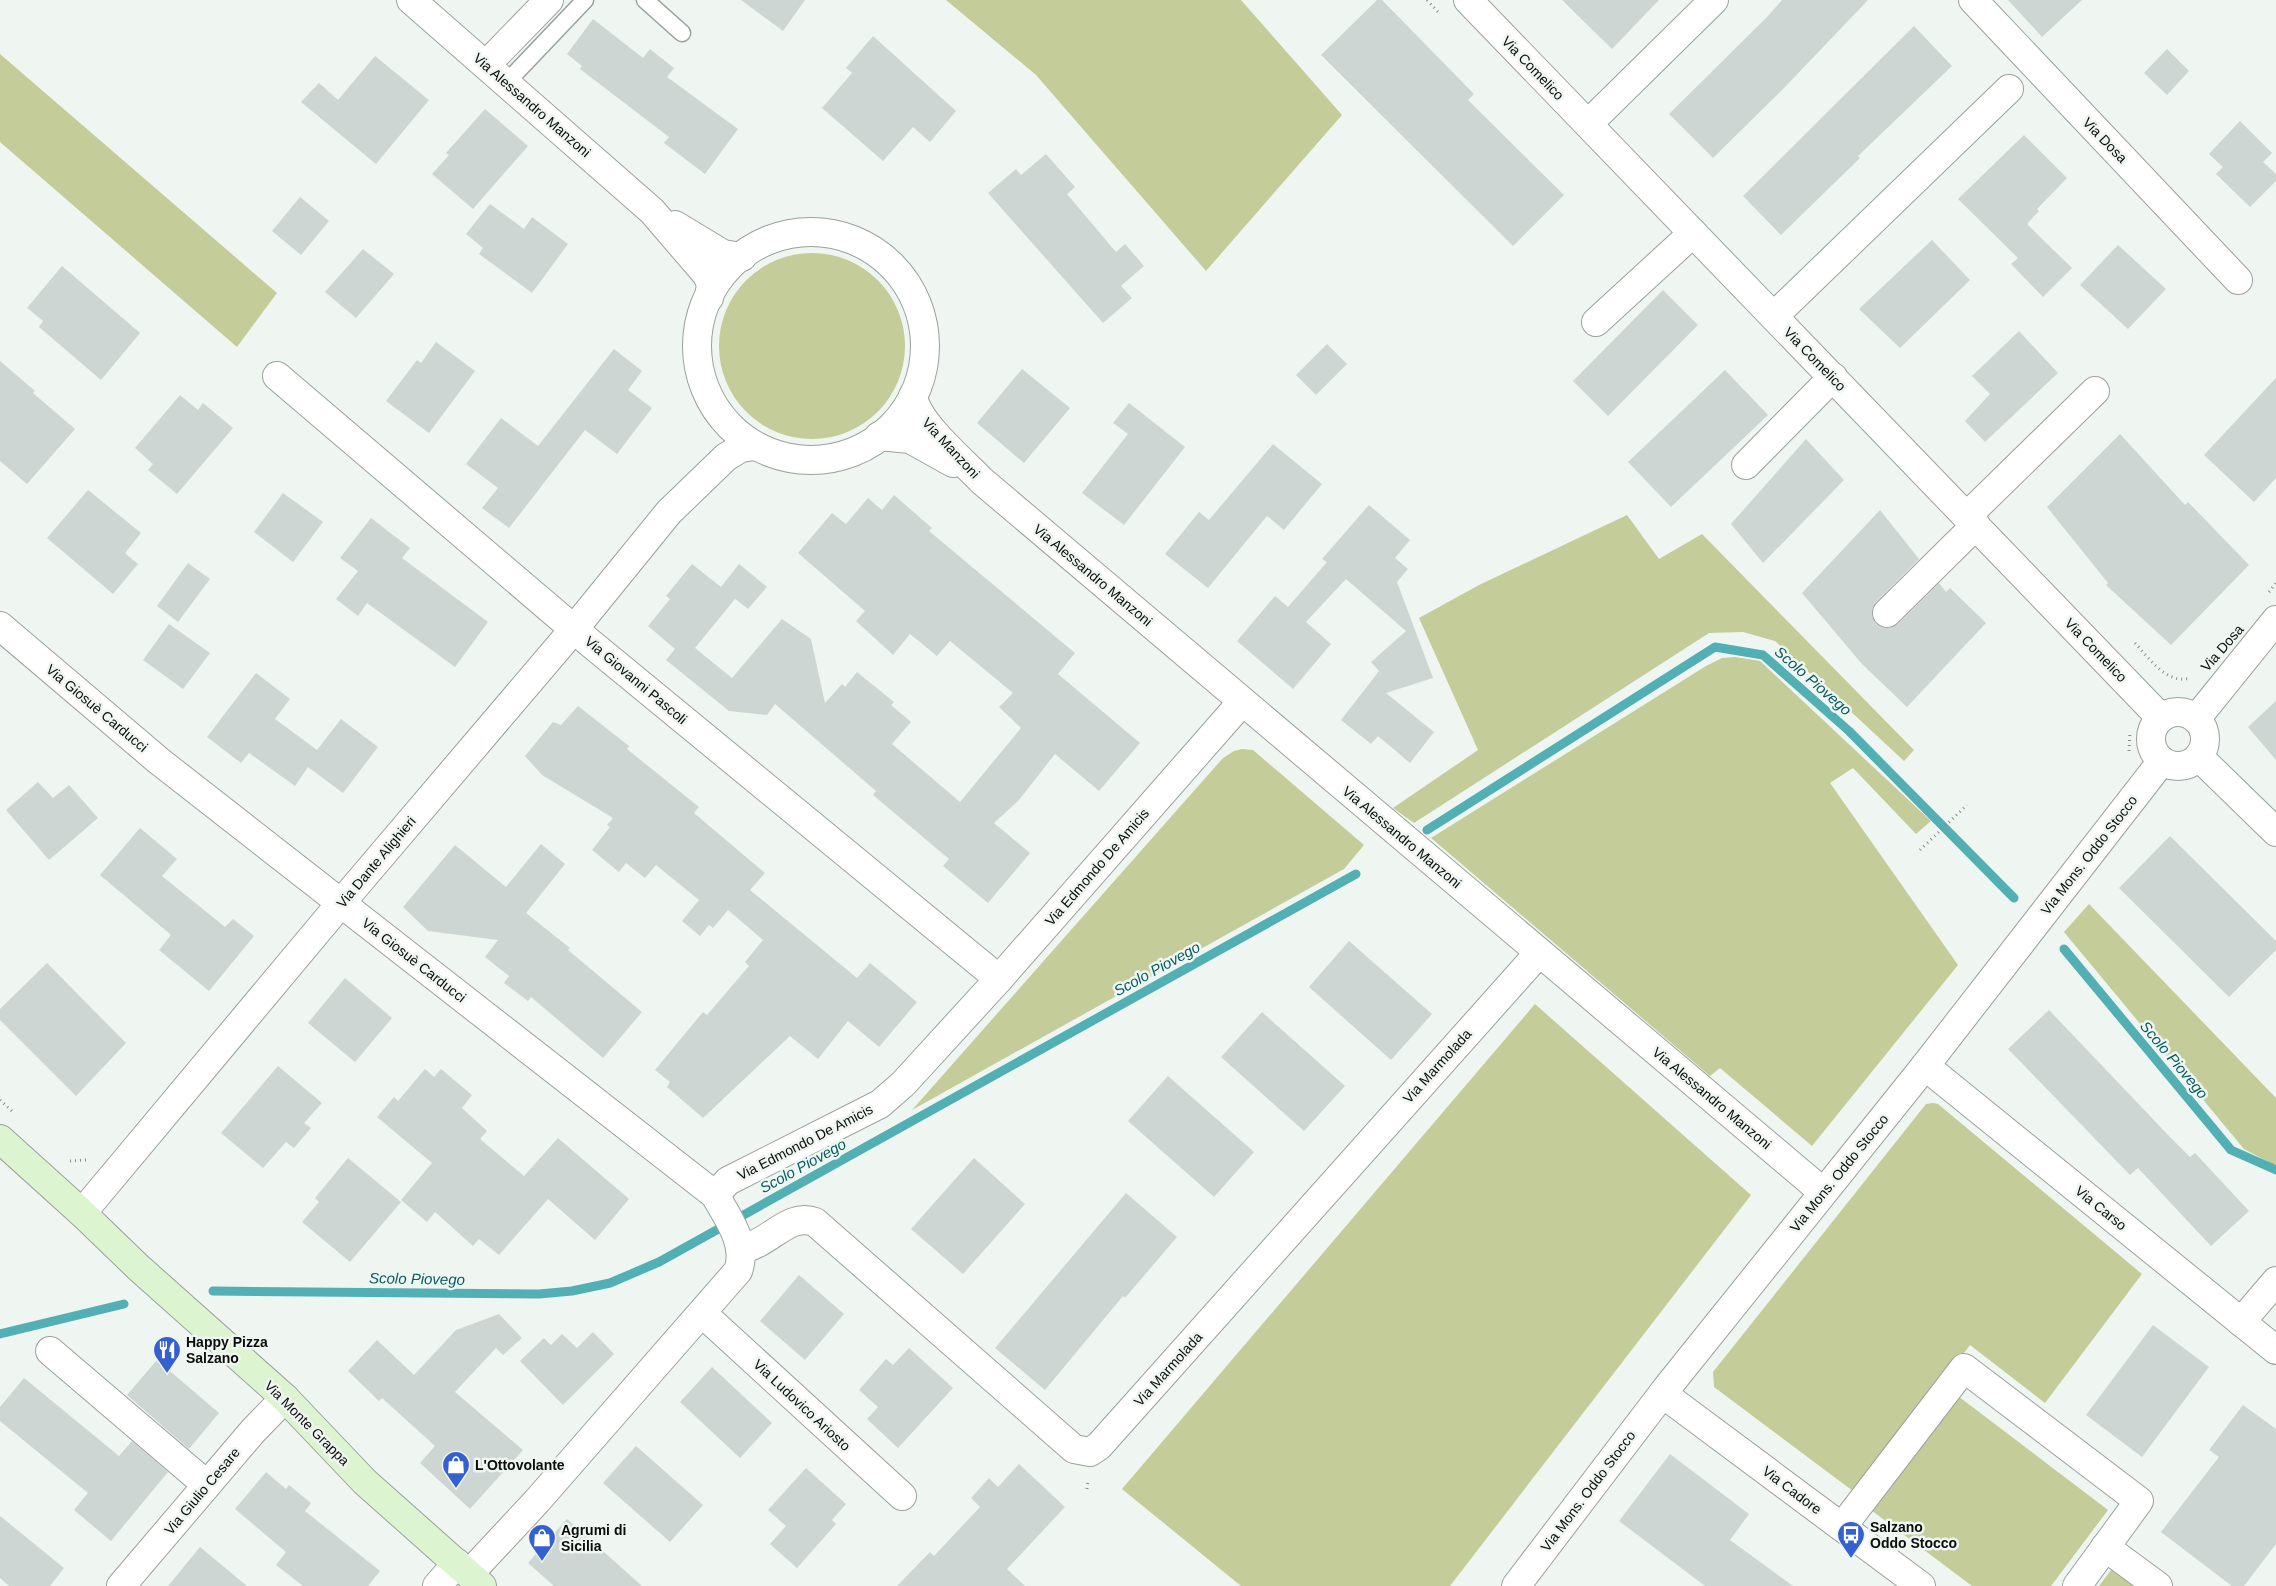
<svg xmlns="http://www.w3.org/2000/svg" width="2276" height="1586" font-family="Helvetica,sans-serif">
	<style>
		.green { fill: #c4cc99 }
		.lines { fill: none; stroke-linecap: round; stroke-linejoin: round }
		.stream { stroke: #52b0b5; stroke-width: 9 }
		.building { fill: #ced6d4 }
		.lane-casing { stroke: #9ba19d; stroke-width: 19 }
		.street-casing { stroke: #9ba19d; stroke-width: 30 }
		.secondary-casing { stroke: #9ba19d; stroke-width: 30 }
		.path { stroke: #898e8a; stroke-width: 3; stroke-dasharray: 1 4; stroke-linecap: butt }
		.lane { stroke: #fff; stroke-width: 16 }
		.street { stroke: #fff; stroke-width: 28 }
		.secondary { stroke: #dcf4cf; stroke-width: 28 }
		.labels { text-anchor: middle; stroke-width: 5; stroke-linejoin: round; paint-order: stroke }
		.street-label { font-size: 14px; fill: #0a0d0b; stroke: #eff6f1 }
		.poi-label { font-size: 14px; font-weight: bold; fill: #0a0d0b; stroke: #eff6f1; text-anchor: start }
		.water-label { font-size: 15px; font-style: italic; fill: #055b5f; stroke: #eff6f1 }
	</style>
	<rect width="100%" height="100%" fill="#eff6f1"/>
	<g class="green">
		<path d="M 946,0 L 1241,0 L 1342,115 L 1206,271 L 1036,75 Z"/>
		<path d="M 0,54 L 277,293 L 237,347 L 0,142 Z"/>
		<circle cx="812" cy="346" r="93"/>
		<path d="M 1627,515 L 1659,559 L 1702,534 L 1914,750 L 1904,761 L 1775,641 L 1743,632 L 1709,633 L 1414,823 L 1393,808 L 1478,750 L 1419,618 L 1479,585 Z"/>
		<path d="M 1735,657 L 1760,661 L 1931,821 L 1916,834 L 1853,768 L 1830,783 L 1958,965 L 1812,1146 L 1720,1068 L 1710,1076 L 1431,838 L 1706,666 L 1722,658 Z"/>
		<path d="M 1242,749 L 1253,750 L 1364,845 L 1344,869 L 912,1110 L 1223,758 L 1234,751 Z"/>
		<path d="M 2089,904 L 2276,1098 L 2276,1166 L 2244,1149 L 2064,932 Z"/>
		<path d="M 1535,1004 L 1751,1195 L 1450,1586 L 1241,1586 L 1122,1489 Z"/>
		<path d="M 1933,1103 L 1938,1104 L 2142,1274 L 2045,1403 L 1970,1345 L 1857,1494 L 1714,1387 L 1713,1372 L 1926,1104 Z"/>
		<path d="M 1958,1396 L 2108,1510 L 2051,1586 L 1972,1586 L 1871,1510 Z"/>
		<path d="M 2111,1570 L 2135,1586 L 2099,1586 Z"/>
	</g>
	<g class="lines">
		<g class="stream">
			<path d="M 1427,830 L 1715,647 L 1763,655 L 1849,731 L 2014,898"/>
			<path d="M 2064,949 L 2231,1150 L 2276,1170"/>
			<path d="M 213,1291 L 539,1294 L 572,1291 L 610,1283 L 659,1262 L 1356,874"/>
			<path d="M 0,1334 L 124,1304"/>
		</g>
	</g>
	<g class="building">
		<path d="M 741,0 L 805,0 L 783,31 Z"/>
		<path d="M 1377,0 L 1382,0 L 1474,94 L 1468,100 L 1564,195 L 1513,246 L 1321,55 Z"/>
		<path d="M 1562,0 L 1659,0 L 1612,49 Z"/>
		<path d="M 1782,0 L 1868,0 L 1785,87 L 1713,158 L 1669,114 L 1768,16 Z"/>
		<path d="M 2008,0 L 2082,0 L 2042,37 Z"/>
		<path d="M 593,19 L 643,58 L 650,49 L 674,68 L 667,77 L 738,129 L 705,174 L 664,143 L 669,137 L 580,69 L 582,66 L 567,54 Z"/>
		<path d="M 1914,26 L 1952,66 L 1858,156 L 1860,158 L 1781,235 L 1743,196 Z"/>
		<path d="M 873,36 L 956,111 L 930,142 L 913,127 L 883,161 L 822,108 L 852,73 L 846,68 Z"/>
		<path d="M 2167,49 L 2189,71 L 2167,95 L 2144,73 Z"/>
		<path d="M 375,56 L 429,100 L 376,164 L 301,102 L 319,83 L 338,100 Z"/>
		<path d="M 485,109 L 528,146 L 473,209 L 432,174 L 449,155 L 446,153 Z"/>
		<path d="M 2240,121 L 2272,153 L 2263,162 L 2276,174 L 2276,181 L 2250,207 L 2216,174 L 2223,167 L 2209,154 Z"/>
		<path d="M 2024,135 L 2067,178 L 2037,209 L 2039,211 L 2027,224 L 2072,268 L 2043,297 L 2011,264 L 2018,258 L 1958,199 Z"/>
		<path d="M 1046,154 L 1075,187 L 1067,194 L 1116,252 L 1125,244 L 1144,266 L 1121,286 L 1132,298 L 1103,323 L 988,193 L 1016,169 L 1021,175 Z"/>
		<path d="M 300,197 L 329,221 L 301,255 L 272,231 Z"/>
		<path d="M 490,204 L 524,229 L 532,217 L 568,244 L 532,293 L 479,254 L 483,248 L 466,234 Z"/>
		<path d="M 1932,240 L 1970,280 L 1900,348 L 1859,309 Z"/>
		<path d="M 2118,245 L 2166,289 L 2128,329 L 2080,285 Z"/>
		<path d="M 363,249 L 394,274 L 356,318 L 325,292 Z"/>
		<path d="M 62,266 L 140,333 L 101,380 L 39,327 L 43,321 L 27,308 Z"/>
		<path d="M 1663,290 L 1698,325 L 1608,416 L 1573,381 Z"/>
		<path d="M 2019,331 L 2058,373 L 1985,442 L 1965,421 L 1990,394 L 1972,376 Z"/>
		<path d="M 436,342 L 475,371 L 429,433 L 386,401 L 417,360 L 421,363 Z"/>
		<path d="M 1327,344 L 1347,364 L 1316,395 L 1296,375 Z"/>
		<path d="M 614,349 L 642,371 L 628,390 L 652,408 L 617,454 L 585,430 L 509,528 L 482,508 L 498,488 L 466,464 L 501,418 L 538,446 Z"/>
		<path d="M 0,361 L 35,391 L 33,393 L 75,429 L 27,484 L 0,461 Z"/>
		<path d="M 1022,369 L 1070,408 L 1024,463 L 977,423 Z"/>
		<path d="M 1725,370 L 1768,415 L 1671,507 L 1628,462 Z"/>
		<path d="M 2276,378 L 2276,478 L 2254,502 L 2204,455 Z"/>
		<path d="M 180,395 L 198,410 L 203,403 L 233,428 L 177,494 L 148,470 L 153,464 L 135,448 Z"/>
		<path d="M 1129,403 L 1185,447 L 1124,525 L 1082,493 L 1128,434 L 1113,423 Z"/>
		<path d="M 2120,434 L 2185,505 L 2188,502 L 2249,565 L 2171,645 L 2106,585 L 2108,583 L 2047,507 Z"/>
		<path d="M 1806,439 L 1844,480 L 1763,563 L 1731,524 Z"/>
		<path d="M 1273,444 L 1322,484 L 1284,530 L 1267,516 L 1208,588 L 1165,554 L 1199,512 L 1209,520 Z"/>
		<path d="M 88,490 L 141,533 L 125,553 L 138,564 L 113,594 L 47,538 Z"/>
		<path d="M 283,493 L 323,522 L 293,562 L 254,532 Z"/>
		<path d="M 894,495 L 932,528 L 929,531 L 1075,653 L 1058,674 L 1140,743 L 1099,791 L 1055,754 L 1019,800 L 994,823 L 1030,853 L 988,903 L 943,866 L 949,859 L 873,795 L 876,791 L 775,704 L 767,715 L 729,711 L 666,660 L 675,649 L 648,626 L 670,599 L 666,596 L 692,564 L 721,587 L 739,564 L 767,587 L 748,609 L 734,598 L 735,599 L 695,648 L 732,678 L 782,619 L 811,639 L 825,703 L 842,684 L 845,687 L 857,672 L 894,702 L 891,705 L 911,722 L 892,744 L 960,802 L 1021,728 L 999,707 L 1013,693 L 950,641 L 937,656 L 910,634 L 893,655 L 856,621 L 865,611 L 798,553 L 832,513 L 846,524 L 868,498 L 882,510 Z"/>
		<path d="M 1369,505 L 1410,540 L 1395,558 L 1408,569 L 1397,582 L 1433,678 L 1386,693 L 1434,732 L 1410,763 L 1378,736 L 1371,744 L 1341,720 L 1379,671 L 1371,662 L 1406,631 L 1346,579 L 1306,622 L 1331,644 L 1293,689 L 1237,641 L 1275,596 L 1288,607 L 1327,562 L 1322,559 Z"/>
		<path d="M 1880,510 L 1919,559 L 1876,602 L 1872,609 L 1872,616 L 1876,624 L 1883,628 L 1890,628 L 1898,624 L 1939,583 L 1946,592 L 1950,588 L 1986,623 L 1907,707 L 1862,664 L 1802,593 Z"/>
		<path d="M 371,518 L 410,548 L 402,558 L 488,622 L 455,667 L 367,603 L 358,616 L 336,599 L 358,571 L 340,558 Z"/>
		<path d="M 188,563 L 210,579 L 178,622 L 157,606 Z"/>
		<path d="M 169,624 L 210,653 L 183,689 L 143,660 Z"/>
		<path d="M 256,673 L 290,699 L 275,719 L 317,750 L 341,719 L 378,747 L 343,793 L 308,767 L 295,786 L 249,753 L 241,763 L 207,737 Z"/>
		<path d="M 2276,701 L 2276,760 L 2248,727 Z"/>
		<path d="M 578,706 L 629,746 L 627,749 L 699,807 L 694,813 L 765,873 L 750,890 L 857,978 L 870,963 L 917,1002 L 879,1047 L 848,1021 L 818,1059 L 790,1036 L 703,1118 L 667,1087 L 670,1082 L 655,1070 L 703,1012 L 707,1015 L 749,966 L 745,962 L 763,940 L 728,910 L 713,928 L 709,925 L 700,936 L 682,921 L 699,900 L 656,865 L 645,878 L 626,863 L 619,872 L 592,850 L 610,827 L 607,825 L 613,818 L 542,775 L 525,756 L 553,722 L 561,725 Z"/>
		<path d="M 38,782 L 53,798 L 69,785 L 98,818 L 49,860 L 6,810 Z"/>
		<path d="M 140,828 L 177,859 L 162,876 L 225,927 L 233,919 L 254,936 L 209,991 L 159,950 L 171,935 L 100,875 Z"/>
		<path d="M 2170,836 L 2276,941 L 2276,950 L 2229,997 L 2119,888 Z"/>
		<path d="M 541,844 L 565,864 L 526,913 L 570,948 L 568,950 L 642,1012 L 603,1058 L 531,997 L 528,1001 L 504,983 L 509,976 L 485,957 L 498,940 L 428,931 L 403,907 L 455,845 L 506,887 Z"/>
		<path d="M 1349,941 L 1432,1014 L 1391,1060 L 1309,987 Z"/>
		<path d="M 47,963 L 126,1043 L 76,1096 L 0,1020 L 0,1009 Z"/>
		<path d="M 345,978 L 392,1018 L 355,1062 L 308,1023 Z"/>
		<path d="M 2049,1010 L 2170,1137 L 2190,1157 L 2195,1153 L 2249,1211 L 2211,1246 L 2138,1168 L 2130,1175 L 2008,1049 Z"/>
		<path d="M 1262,1012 L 1345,1086 L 1304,1131 L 1221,1057 Z"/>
		<path d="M 278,1066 L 322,1103 L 304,1123 L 311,1128 L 294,1148 L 286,1142 L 263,1168 L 221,1133 Z"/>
		<path d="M 425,1069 L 434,1077 L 441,1069 L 472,1095 L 462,1108 L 487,1131 L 480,1139 L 524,1176 L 558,1138 L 629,1199 L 595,1240 L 548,1199 L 499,1255 L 479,1239 L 473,1246 L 435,1212 L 427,1222 L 401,1200 L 432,1163 L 377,1117 L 394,1097 L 398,1101 Z"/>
		<path d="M 1168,1076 L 1254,1152 L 1214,1197 L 1128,1121 Z"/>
		<path d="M 348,1158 L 401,1202 L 350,1262 L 302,1222 L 319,1202 L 315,1198 Z"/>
		<path d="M 974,1158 L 1025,1204 L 963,1274 L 911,1229 Z"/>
		<path d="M 1126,1193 L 1177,1237 L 1125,1298 L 1123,1296 L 1045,1390 L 995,1348 Z"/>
		<path d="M 799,1275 L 844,1314 L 805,1360 L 760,1321 Z"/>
		<path d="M 499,1314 L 522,1338 L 503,1355 L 496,1348 L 455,1392 L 523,1450 L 470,1509 L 420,1463 L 435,1446 L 382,1398 L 379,1401 L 348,1371 L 377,1340 L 414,1375 L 456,1330 Z"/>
		<path d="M 2153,1325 L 2209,1367 L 2142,1457 L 2086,1415 Z"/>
		<path d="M 593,1332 L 614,1354 L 563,1405 L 520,1361 L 544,1338 L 551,1345 L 562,1334 L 577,1348 Z"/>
		<path d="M 909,1348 L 953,1388 L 898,1448 L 867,1419 L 878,1407 L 859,1390 L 886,1359 L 893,1365 Z"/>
		<path d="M 157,1360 L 219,1413 L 189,1449 L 127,1395 Z"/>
		<path d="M 712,1367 L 772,1423 L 740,1458 L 680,1402 Z"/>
		<path d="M 24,1378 L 119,1456 L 132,1441 L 168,1472 L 111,1541 L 74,1510 L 88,1493 L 0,1421 L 0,1407 Z"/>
		<path d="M 2243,1405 L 2276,1429 L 2276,1544 L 2244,1586 L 2232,1586 L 2161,1532 L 2219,1457 L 2209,1450 Z"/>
		<path d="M 636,1446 L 703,1505 L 670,1542 L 603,1483 Z"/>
		<path d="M 1670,1454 L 1749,1514 L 1730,1540 L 1793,1586 L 1705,1586 L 1619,1521 Z"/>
		<path d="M 1019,1464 L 1065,1507 L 1007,1569 L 1025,1586 L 897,1586 L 930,1552 L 934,1556 L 980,1507 L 971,1498 L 989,1478 L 998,1487 Z"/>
		<path d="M 806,1468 L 846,1504 L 832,1520 L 836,1524 L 797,1568 L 770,1544 L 786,1526 L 768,1510 Z"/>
		<path d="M 266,1472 L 286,1489 L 289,1485 L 311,1503 L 305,1511 L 380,1571 L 368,1586 L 303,1586 L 276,1565 L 286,1552 L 235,1509 Z"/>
		<path d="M 0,1516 L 64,1568 L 50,1586 L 9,1586 L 0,1578 Z"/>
		<path d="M 567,1519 L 642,1586 L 554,1586 L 528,1563 Z"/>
		<path d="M 200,1547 L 247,1586 L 168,1586 Z"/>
	</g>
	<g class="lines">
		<defs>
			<g id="lane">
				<path d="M 645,0 L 682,33"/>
				<path d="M 506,83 L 585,0"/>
			</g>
			<g id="street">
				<path d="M 411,0 L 652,211 L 707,275 L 711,284 L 709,298"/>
				<path d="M 1468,0 L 2161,718"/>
				<path d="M 1973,0 L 2238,280"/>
				<path d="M 486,65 L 549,0"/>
				<path d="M 1588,124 L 1714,0"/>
				<path d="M 675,225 L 723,254 L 742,257"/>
				<circle cx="811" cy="346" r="114"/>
				<path d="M 1774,316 L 2009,89"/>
				<path d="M 1596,322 L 1693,233"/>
				<path d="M 277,376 L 589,642 L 999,979"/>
				<path d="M 913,396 C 917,423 962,460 982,481 L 1823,1192"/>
				<path d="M 879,436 L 910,439 L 953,463"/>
				<path d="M 1746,465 L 1833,377"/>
				<path d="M 1967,516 L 2095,391"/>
				<path d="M 1887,613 L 1976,525"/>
				<path d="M 0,626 L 159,761 L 715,1195 C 728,1218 748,1245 738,1271 L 537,1501 L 469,1574"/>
				<circle cx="2178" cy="739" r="27"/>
				<path d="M 2196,719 L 2276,620"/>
				<path d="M 2199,757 L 2276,832"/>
				<path d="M 1925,1066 L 2276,1350"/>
				<path d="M 715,1195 L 728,1181 L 880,1104 L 903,1084 L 999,979 L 1242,702"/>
				<path d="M 82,1213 L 341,903 L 574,629 L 669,512 L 726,457 L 741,448 L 755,446"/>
				<path d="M 741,1249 C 770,1244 788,1212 815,1222 L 1074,1449 L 1090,1452 L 1099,1446 L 1539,953"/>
				<path d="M 702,1313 L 902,1496"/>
				<path d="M 2241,1322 L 2276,1281"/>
				<path d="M 50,1351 L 207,1485"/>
				<path d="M 1663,1394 L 1921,1586"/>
				<path d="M 1842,1527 L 1964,1368 L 2139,1501 L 2077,1586"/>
				<path d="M 2105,1547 L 2158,1586"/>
				<path d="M 121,1586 L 253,1431 L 285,1398"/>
				<path d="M 437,1586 L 457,1563"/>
				<path d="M 1516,1586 L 1666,1389 L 1925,1066 L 2162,761"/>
			</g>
			<path id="secondary" d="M 0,1139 L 82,1213 L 139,1268 L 285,1398 L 365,1482 L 482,1586"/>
		</defs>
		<use href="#lane" class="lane-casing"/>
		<use href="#street" class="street-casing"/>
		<use href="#secondary" class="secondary-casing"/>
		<g class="path">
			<path d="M 1427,0 L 1440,14"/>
			<path d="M 2269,592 L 2276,583"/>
			<path d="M 2135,643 C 2149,658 2167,685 2190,678"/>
			<path d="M 2129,751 L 2130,731"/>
			<path d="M 1920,850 L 1967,805"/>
			<path d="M 0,1100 L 12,1111"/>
			<path d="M 70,1161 L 86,1160"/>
			<path d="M 1087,1489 L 1088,1480"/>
		</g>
		<use href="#lane" class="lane"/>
		<use href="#street" class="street"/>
		<use href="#secondary" class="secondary"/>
	</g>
	<defs>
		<symbol id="restaurant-pin" viewBox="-11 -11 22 30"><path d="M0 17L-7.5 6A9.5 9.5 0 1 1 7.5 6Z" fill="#3460d0" stroke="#eff6f1"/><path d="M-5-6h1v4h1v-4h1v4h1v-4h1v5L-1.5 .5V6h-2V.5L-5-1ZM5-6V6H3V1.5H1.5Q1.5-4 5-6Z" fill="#fff"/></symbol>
		<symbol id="shop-pin" viewBox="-11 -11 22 30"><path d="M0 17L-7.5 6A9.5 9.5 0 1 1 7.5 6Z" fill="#3460d0" stroke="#eff6f1"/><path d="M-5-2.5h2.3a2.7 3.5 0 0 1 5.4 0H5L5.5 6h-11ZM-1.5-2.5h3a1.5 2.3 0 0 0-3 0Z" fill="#fff"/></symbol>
		<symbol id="bus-pin" viewBox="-11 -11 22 30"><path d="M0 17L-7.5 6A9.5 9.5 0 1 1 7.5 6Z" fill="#3460d0" stroke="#eff6f1"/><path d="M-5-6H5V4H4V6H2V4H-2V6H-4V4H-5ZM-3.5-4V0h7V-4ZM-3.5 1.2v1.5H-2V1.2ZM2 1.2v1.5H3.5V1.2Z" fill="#fff"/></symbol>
	</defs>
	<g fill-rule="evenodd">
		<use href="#restaurant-pin" x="151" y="1334" width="32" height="43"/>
		<use href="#shop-pin" x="440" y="1449" width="32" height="43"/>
		<use href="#bus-pin" x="1835" y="1519" width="32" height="43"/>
		<use href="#shop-pin" x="526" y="1522" width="32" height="43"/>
	</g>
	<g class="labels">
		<g class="street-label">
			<text transform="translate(1533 68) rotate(46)" y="5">Via Comelico</text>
			<text transform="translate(532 105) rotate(41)" y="5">Via Alessandro Manzoni</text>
			<text transform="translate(2105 140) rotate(46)" y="5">Via Dosa</text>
			<text transform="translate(1815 359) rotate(46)" y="5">Via Comelico</text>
			<text transform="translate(951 448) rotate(47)" y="5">Via Manzoni</text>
			<text transform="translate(1093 575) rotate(40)" y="5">Via Alessandro Manzoni</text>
			<text transform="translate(2222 648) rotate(-49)" y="5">Via Dosa</text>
			<text transform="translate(2096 650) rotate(46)" y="5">Via Comelico</text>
			<text transform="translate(636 680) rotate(40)" y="5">Via Giovanni Pascoli</text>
			<text transform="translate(97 708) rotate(40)" y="5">Via Giosuè Carducci</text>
			<text transform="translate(1402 837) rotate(40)" y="5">Via Alessandro Manzoni</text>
			<text transform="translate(2089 855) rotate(-52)" y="5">Via Mons. Oddo Stocco</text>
			<text transform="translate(376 862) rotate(-50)" y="5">Via Dante Alighieri</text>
			<text transform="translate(1097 867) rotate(-49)" y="5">Via Edmondo De Amicis</text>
			<text transform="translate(414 960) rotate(38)" y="5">Via Giosuè Carducci</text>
			<text transform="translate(1437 1066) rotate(-48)" y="5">Via Marmolada</text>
			<text transform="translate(1712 1098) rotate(40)" y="5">Via Alessandro Manzoni</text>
			<text transform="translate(805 1142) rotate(-27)" y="5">Via Edmondo De Amicis</text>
			<text transform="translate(1839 1173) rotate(-51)" y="5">Via Mons. Oddo Stocco</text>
			<text transform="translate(2101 1208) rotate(39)" y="5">Via Carso</text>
			<text transform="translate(1168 1369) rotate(-48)" y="5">Via Marmolada</text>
			<text transform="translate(802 1405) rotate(43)" y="5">Via Ludovico Ariosto</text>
			<text transform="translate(307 1423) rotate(45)" y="5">Via Monte Grappa</text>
			<text transform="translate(1792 1490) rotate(37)" y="5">Via Cadore</text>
			<text transform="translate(202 1491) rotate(-50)" y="5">Via Giulio Cesare</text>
			<text transform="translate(1588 1491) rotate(-53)" y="5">Via Mons. Oddo Stocco</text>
		</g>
		<g class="poi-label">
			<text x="186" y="1347">Happy Pizza<tspan x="186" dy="16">Salzano</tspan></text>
			<text x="475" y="1470">L'Ottovolante</text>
			<text x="1870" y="1532">Salzano<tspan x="1870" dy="16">Oddo Stocco</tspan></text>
			<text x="561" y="1535">Agrumi di<tspan x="561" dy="16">Sicilia</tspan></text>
		</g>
		<g class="water-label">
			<text transform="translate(1813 681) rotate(41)" y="5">Scolo Piovego</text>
			<text transform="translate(1157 969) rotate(-29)" y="5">Scolo Piovego</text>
			<text transform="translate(2174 1060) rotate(50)" y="5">Scolo Piovego</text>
			<text transform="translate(803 1166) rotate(-29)" y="5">Scolo Piovego</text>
			<text transform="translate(417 1279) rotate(1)" y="5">Scolo Piovego</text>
		</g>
	</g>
</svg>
